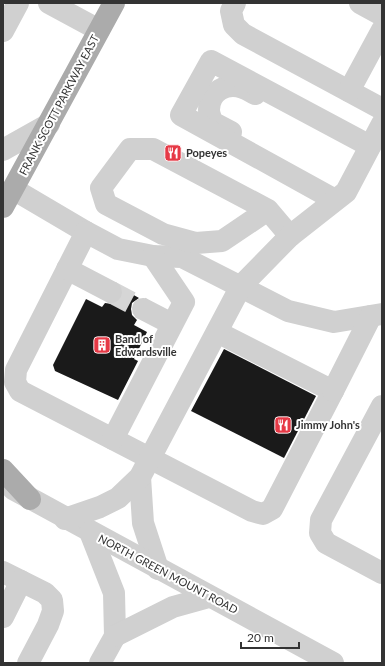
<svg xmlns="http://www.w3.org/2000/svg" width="385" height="666" font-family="Lato,sans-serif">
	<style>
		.building { fill: #1a1a1a }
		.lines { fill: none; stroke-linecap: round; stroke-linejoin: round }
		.minor-tunnel { stroke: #d6d6d6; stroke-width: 22; stroke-dasharray: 22 11; stroke-linecap: butt }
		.minor { stroke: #d0d0d0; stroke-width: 22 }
		.major { stroke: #ababab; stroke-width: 22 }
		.labels { text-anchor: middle; stroke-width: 4; stroke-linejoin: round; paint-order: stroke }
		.street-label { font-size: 11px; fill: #333; stroke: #fff }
		.poi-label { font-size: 11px; font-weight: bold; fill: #333; stroke: #fff; text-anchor: start }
	</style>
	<rect width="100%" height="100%" fill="#fff"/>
	<g class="building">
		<path d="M 123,289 L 139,298 L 132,303 L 131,309 L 132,315 L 137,320 L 134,325 L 147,332 L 134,359 L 138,361 L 118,400 L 55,371 L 53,365 L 86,299 L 102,307 L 105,303 L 112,304 L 117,303 L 122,298 Z"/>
		<path d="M 224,349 L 316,396 L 284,458 L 191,411 Z"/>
	</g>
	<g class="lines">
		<path class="minor-tunnel" d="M 111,292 L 143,309"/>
		<g class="minor">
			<path d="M 49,3 L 99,30"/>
			<path d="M 235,3 L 231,11 L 234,25 L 243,34 L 382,109"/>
			<path d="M 360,3 L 382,15"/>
			<path d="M 3,31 L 18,3"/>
			<path d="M 349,91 L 382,30"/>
			<path d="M 231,132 L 212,122 C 211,118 209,114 209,110 C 209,91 227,82 243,88 C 247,89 251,92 255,94"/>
			<path d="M 3,150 L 49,124"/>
			<path d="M 13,189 L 86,232 L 118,249 L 153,256 L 182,257 L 288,311 L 334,322 L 382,314"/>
			<path d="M 335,200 L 181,115 L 211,61 L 370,146"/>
			<path d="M 268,210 L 222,241 L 196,243 L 163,234 L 106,204 L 101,188 L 130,149 L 153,149 L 268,210 L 290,236"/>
			<path d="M 86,232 L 16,370 L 15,382 L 20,391 L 252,511 L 263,514 L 272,509 L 333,391 L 217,332"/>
			<path d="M 67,269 L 111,292"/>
			<path d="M 143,309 L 172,324"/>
			<path d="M 333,391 L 371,316"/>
			<path d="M 382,406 L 321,520 L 320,533 L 326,543 L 382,573"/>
			<path d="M 113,439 L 184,302 L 153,256"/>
			<path d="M 140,477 L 143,523 L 158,569"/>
			<path d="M 13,489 L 333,663"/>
			<path d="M 65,519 L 100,507 L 118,498 L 140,477 L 241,286 L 290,236 L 346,192 L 382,124"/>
			<path d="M 90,532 L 114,593 L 115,636 L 100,663"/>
			<path d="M 3,572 L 45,593 L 52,600 L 53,611 L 48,625 L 28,663"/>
			<path d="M 3,617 L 21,581"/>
			<path d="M 115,636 L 173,607 L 209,597"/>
		</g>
		<g class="major">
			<path d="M 3,207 L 114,3"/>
			<path d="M 3,470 L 30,499"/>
		</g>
	</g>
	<defs>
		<symbol id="restaurant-square" viewBox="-11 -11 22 22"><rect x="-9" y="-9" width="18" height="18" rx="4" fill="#e63946" stroke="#fff"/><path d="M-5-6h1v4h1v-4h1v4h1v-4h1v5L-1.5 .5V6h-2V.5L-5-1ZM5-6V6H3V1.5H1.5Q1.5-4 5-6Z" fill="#fff"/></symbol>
		<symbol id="building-square" viewBox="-11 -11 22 22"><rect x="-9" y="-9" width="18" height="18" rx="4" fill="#e63946" stroke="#fff"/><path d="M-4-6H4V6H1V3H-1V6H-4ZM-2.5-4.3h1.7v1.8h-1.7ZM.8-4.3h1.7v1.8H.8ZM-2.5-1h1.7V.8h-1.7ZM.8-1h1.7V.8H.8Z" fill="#fff"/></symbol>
	</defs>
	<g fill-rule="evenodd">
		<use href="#restaurant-square" x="163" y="143" width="20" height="20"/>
		<use href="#building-square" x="92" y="335" width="20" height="20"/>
		<use href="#restaurant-square" x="273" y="415" width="20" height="20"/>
	</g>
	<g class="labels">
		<g class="street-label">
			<text transform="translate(59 105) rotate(-62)" y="4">FRANK SCOTT PARKWAY EAST</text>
			<text transform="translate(168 574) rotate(28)" y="4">NORTH GREEN MOUNT ROAD</text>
		</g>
		<g class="poi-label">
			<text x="186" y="157">Popeyes</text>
			<text x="115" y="343">Band of<tspan x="115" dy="13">Edwardsville</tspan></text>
			<text x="296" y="429">Jimmy John's</text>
		</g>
	</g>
	<rect width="385" height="666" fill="none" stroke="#333333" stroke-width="8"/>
	<path d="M241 642v6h58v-6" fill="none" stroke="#333333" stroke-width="2"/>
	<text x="247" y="642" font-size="12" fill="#333333" stroke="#ffffff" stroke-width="3" paint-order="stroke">20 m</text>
</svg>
